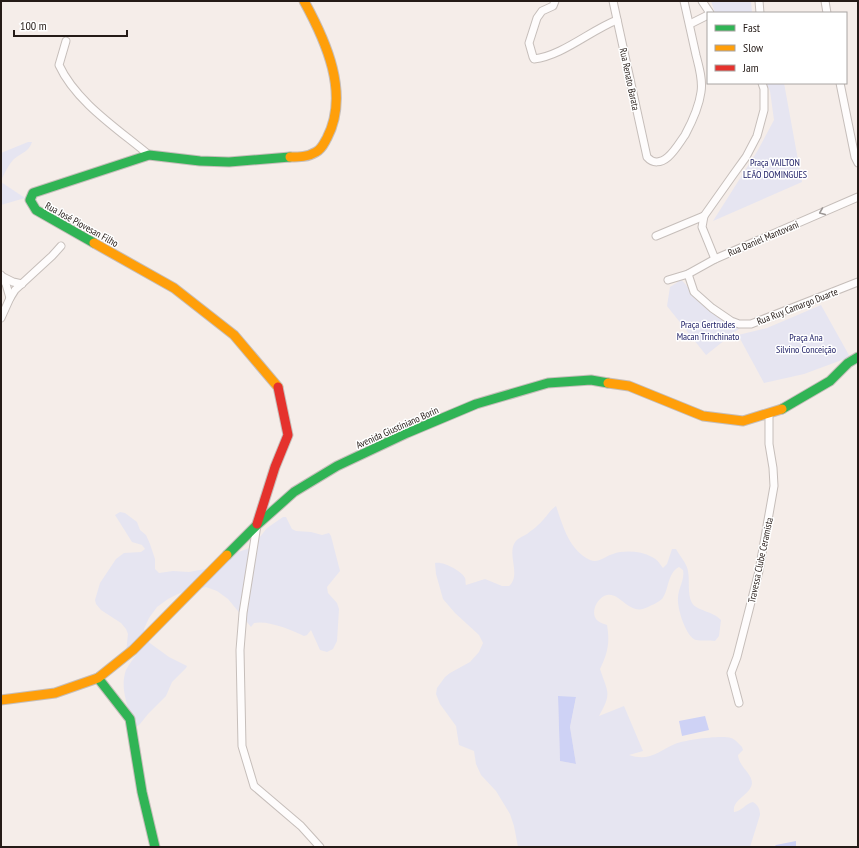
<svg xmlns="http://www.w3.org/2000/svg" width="859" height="848" font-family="'PT Sans Narrow',sans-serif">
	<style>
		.green { fill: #e6e5f1; fill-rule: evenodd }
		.water { fill: #ced2f5 }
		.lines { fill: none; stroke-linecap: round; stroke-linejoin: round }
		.street-casing { stroke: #c6beba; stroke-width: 9 }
		.fast-casing { stroke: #c6beba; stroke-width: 11 }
		.slow-casing { stroke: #c6beba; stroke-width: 11 }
		.jam-casing { stroke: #c6beba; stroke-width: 11 }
		.street { stroke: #fefcfc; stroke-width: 7 }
		.fast { stroke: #30b455; stroke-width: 9 }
		.slow { stroke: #ff9f0a; stroke-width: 9 }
		.jam { stroke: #e5322d; stroke-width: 9 }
		.oneway { stroke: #9c9795 }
		.labels { text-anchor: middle; stroke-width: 3; stroke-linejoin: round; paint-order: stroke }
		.street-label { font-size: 10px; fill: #251b17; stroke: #fff }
		.park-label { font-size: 10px; fill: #202167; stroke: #fff }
	</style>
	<rect width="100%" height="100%" fill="#f5ede9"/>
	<g class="green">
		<path d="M 711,1 L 751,1 L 752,13 L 715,13 Z"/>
		<path d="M 766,83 L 784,83 L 802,182 L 713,221 L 758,150 L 774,120 L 770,91 Z"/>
		<path d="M 28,142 L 32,142 C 29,152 21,153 14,159 C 9,164 4,174 1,181 L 1,153 Z"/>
		<path d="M 1,182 L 25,198 L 1,205 Z"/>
		<path d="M 681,280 C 687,284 690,292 695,298 C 707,311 724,319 740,328 L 706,355 L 667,306 L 670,287 Z"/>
		<path d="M 821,305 L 850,357 L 804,374 L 764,383 L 738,335 L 767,328 Z"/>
		<path d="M 556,506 C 563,526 569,550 590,560 C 598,564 605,556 613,554 C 624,550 641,551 652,557 C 657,559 660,564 663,568 L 667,564 L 672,549 L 676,549 C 680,556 687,564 688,571 C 690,581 687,594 692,603 C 697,611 713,611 721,620 L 719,636 L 715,641 C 709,640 701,641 696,640 C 686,637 677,608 678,598 C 678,588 685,580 683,570 L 679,567 C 667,573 669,591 662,599 C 659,602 652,605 648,607 C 629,617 621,592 607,595 C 597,597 589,614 598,621 C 600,623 605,624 607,625 C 610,642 608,653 600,669 C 608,693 612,693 599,716 L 624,706 L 643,751 L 629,755 C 649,762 659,751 675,744 C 685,740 721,735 731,738 C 735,739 739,744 742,747 L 743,750 L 738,755 C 739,767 752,773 752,783 C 751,795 732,799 734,812 C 741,812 746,803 753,802 C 758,805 760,809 760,815 L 750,847 L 518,847 L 514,826 L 510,814 L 496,791 L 481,775 L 476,764 L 474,751 L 459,745 L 456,726 L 440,704 L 436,694 L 437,688 L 445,677 L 450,673 L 470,662 L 479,652 L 483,643 L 479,635 L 455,613 L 443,599 L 436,574 L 435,563 C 443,561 462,571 465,578 C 466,580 465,582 466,585 L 485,579 L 502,586 L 509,586 C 521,575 508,557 514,544 C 517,538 522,537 527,534 C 532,530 539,525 543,520 C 548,515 550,510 556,506 ZM 558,697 L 576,698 L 570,727 L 576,764 L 560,761 Z"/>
		<path d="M 120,512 L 125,513 L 137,522 L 140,530 L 146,535 L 150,544 L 155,559 L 155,569 L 159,573 L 173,571 L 189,572 L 211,568 L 225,557 L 252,547 L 267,528 L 283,517 L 286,517 L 292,529 L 296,531 L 311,532 L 322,535 L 329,533 L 331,536 L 340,571 L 327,587 L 328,593 L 337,603 L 339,609 L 337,641 L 333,649 L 327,652 L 320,650 L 311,630 L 307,635 L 304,636 C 292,630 268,620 254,623 L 251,627 L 228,599 L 217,591 L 206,587 L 180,593 L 168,599 L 157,607 L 149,618 L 144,629 L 147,641 L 169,657 L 187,666 L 186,668 L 172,682 L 166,696 L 148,714 L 140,724 L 135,728 C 129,709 119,690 126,670 C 129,664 134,658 138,652 L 126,653 L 128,634 L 126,629 L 121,623 L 101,610 L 96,604 L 95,600 L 100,583 L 116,559 L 124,553 L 141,552 L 145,549 L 142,545 L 132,542 L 115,515 Z"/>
	</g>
	<g class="water">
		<path d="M 558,696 L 576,697 L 570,727 L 576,764 L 560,761 Z"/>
		<path d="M 705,716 L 709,730 L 682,736 L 679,721 Z"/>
		<path d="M 796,841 L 796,847 L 774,847 L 776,845 Z"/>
	</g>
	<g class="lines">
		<defs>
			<g id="street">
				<path d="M 555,1 L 553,6 L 542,11 L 537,18 L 529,43 L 533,57 L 534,59 C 562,56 591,30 617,20"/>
				<path d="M 613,1 L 647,157 C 653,164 661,163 668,157 C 675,151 680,142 685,135 C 692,122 699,107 701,92 C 703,80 699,67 696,55 C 692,37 688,19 684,1"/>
				<path d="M 702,1 L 710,13"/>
				<path d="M 759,1 L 760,13"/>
				<path d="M 825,1 L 827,13"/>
				<path d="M 690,24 L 708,15"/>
				<path d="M 66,41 L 59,65 C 76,102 118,129 149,155"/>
				<path d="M 840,83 L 855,157 L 858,163"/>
				<path d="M 704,216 L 702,227 L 715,259"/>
				<path d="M 656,236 L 704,216 L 733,175 L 746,157 L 757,136 L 764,110 L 764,89 L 762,83"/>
				<path d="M 688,274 L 694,292 L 712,308 L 731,321 L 739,324 L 751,324 L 858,282"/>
				<path d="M 1,275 L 6,284 L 10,298"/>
				<path d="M 3,277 L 13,282 L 22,284"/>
				<path d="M 668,280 L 688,274 L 715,259 L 858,197"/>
				<path d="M 1,318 L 10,298 L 15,290 L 52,256 L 61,246"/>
				<path d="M 257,525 L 243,613 L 240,650 L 242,746 L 254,786 L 301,826 L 320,847"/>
				<path d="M 739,703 L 731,673 L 737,657 L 759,571 L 774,486 L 773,468 L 769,444 L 769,414"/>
			</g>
			<g id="fast">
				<path d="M 94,243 L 36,210 L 30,200 L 33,193 L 149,155 L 200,161 L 229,162 L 290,157"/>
				<path d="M 782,409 L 830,381 L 848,363 L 858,357"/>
				<path d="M 227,555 L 257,525 L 294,492 L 337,466 L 407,433 L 476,404 L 548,383 L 591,380 L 608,383"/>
				<path d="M 98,678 L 130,719 L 142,792 L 155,847"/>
			</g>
			<g id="slow">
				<path d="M 290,157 C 299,157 308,157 316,152 C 322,149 324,143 327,138 C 350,94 326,41 304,1"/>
				<path d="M 94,243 L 174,288 L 234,335 L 278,387"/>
				<path d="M 608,383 L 629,386 L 703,416 L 743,421 L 782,409"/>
				<path d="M 1,700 L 55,693 L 98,678 L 133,650 L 227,555"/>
			</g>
			<path id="jam" d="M 257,524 L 275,467 L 288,435 L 278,387"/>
		</defs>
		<use href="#street" class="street-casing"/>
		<use href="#fast" class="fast-casing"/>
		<use href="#slow" class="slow-casing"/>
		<use href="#jam" class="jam-casing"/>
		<use href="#street" class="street"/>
		<use href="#fast" class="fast"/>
		<use href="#slow" class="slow"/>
		<use href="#jam" class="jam"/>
	</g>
	<defs><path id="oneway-chevron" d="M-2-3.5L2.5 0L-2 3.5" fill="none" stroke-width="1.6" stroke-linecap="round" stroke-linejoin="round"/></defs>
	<use class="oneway" href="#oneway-chevron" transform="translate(822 212) rotate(157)"/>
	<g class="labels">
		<g class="street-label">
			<text transform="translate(630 79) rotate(78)" y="4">Rua Renato Barata</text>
			<text transform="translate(82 224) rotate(29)" y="4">Rua José Piovesan Filho</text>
			<text transform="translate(763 238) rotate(-23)" y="4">Rua Daniel Mantovani</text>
			<text transform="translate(797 306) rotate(-21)" y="4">Rua Ruy Camargo Duarte</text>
			<text transform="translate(397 427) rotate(-24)" y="4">Avenida Giustiniano Borin</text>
			<text transform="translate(760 560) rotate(-78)" y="4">Travessa Clube Ceramista</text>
		</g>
		<g class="park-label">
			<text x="775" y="166">Praça VAILTON<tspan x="775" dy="12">LEÃO DOMINGUES</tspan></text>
			<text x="708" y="328">Praça Gertrudes<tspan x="708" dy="12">Macan Trinchinato</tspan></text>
			<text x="806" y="341">Praça Ana<tspan x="806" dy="12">Silvino Conceição</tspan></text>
		</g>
	</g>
	<rect width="859" height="848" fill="none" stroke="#251b17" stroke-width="4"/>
	<rect x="707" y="12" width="140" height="72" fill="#ffffff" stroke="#a8a4a2"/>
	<rect x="715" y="25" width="20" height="6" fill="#30b455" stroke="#a8a4a2"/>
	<text x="743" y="32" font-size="12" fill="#251b17">Fast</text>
	<rect x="715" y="45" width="20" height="6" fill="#ff9f0a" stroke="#a8a4a2"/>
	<text x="743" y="52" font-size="12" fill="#251b17">Slow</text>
	<rect x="715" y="65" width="20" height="6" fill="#e5322d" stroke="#a8a4a2"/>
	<text x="743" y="72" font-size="12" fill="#251b17">Jam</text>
	<path d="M14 30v6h113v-6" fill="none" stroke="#251b17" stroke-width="2"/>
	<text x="20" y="30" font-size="12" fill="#251b17" stroke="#ffffff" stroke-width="3" paint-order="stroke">100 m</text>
</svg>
